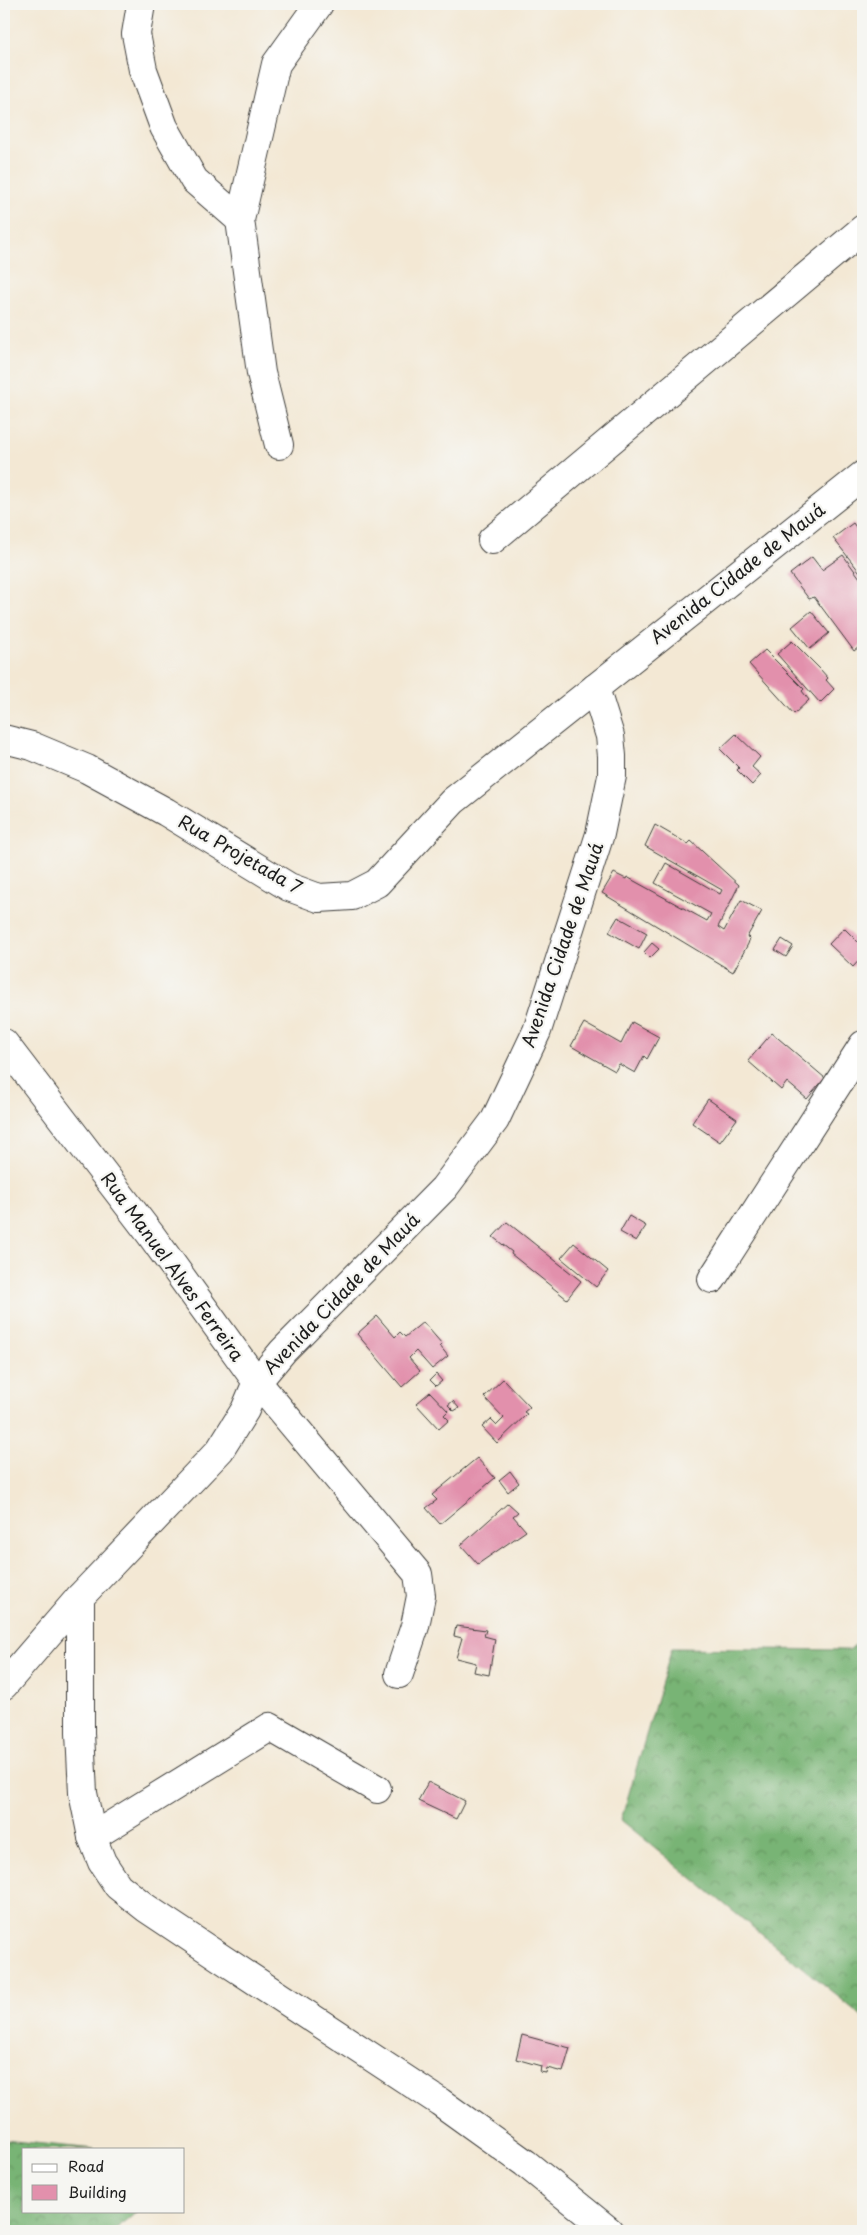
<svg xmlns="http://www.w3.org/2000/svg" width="867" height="2235" font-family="'Playpen Sans',sans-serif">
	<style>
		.forest { fill: url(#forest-crowns); stroke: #4a6848 }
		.building { fill: #e290ac }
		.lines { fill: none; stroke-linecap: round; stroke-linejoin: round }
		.street-casing { stroke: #3c3b38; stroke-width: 30 }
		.street { stroke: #fff; stroke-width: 28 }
		.labels { text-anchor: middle; stroke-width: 4.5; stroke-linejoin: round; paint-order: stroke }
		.street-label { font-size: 18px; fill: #1c1c1c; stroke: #f6f6f2 }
	</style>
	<defs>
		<pattern id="forest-crowns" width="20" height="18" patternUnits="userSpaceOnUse" patternTransform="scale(1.25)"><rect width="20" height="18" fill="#78b474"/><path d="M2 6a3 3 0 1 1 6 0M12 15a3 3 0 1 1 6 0" fill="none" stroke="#62925e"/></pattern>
	</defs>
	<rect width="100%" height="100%" fill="#f6f6f2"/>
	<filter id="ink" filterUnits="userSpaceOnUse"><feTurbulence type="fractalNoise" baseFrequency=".02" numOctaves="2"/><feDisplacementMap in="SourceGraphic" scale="10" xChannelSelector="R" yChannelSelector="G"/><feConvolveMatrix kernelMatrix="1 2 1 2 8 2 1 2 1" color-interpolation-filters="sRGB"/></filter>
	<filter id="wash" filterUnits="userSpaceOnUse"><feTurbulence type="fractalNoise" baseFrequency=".0096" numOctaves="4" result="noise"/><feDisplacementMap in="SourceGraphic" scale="20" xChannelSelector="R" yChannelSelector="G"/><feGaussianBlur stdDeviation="1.12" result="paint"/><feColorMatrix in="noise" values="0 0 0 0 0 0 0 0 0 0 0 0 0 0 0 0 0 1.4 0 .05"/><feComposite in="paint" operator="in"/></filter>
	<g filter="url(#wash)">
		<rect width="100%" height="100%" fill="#f3e8d4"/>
		<g class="forest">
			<path d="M 863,1638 L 863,2017 L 621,1820 L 672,1648 L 849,1650 Z"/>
			<path d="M 4,2140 L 94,2149 L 24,2149 L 24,2211 L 137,2211 L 113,2231 L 4,2231 Z"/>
		</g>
		<g id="blocks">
			<g class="building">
				<path d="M 853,523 L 863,537 L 863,576 L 833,538 Z"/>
				<path d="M 843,555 L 863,582 L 863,644 L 854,651 L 814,597 L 809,599 L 790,574 L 812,557 L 822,570 Z"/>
				<path d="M 811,611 L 829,633 L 810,649 L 792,627 Z"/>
				<path d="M 792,641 L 820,669 L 828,678 L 826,680 L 834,689 L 820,703 L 777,654 Z"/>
				<path d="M 765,650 L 804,689 L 802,691 L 809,700 L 794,714 L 749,664 Z"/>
				<path d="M 736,734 L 760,757 L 752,767 L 761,775 L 752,785 L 737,770 L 739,768 L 720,749 Z"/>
				<path d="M 655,825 L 688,844 L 691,841 L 739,885 L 718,927 L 724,931 L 741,900 L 762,911 L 747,937 L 750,938 L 748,944 L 733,972 L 602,893 L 614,873 L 626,879 L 627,877 L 707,921 L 711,914 L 655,883 L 666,863 L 720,894 L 722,890 L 645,846 Z"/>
				<path d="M 618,917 L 647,933 L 639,949 L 609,932 Z"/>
				<path d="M 844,928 L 863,947 L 863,956 L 853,967 L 829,944 Z"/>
				<path d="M 782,939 L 793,946 L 786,957 L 775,950 Z"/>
				<path d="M 652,943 L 659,949 L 650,958 L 644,952 Z"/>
				<path d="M 632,1022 L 659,1037 L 647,1059 L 644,1056 L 635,1073 L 619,1064 L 615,1071 L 571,1046 L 584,1023 L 621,1044 Z"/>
				<path d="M 772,1033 L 825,1078 L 807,1099 L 787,1082 L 781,1090 L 748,1061 Z"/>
				<path d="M 708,1099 L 737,1119 L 720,1142 L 692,1123 Z"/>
				<path d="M 629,1216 L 646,1226 L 636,1241 L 620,1232 Z"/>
				<path d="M 507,1222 L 581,1281 L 567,1299 L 511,1254 L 512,1252 L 493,1237 Z"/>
				<path d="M 574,1243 L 608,1271 L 596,1287 L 561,1258 Z"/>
				<path d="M 377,1316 L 395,1337 L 400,1332 L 405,1337 L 423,1322 L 442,1344 L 440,1346 L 448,1356 L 432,1369 L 416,1351 L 409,1358 L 420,1371 L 402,1387 L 357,1334 Z"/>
				<path d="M 436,1374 L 442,1381 L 436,1386 L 430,1380 Z"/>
				<path d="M 503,1379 L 530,1407 L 524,1412 L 527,1414 L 497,1443 L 482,1427 L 491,1419 L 497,1425 L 504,1418 L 484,1397 Z"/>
				<path d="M 430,1392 L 448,1411 L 444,1415 L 449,1420 L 439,1429 L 416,1404 Z"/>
				<path d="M 453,1401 L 459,1408 L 454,1411 L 448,1405 Z"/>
				<path d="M 477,1458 L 495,1478 L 440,1524 L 426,1508 L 437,1500 L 432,1495 Z"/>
				<path d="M 510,1471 L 519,1483 L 508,1492 L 499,1480 Z"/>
				<path d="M 508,1503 L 518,1512 L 513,1516 L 526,1531 L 478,1564 L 461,1545 Z"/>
				<path d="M 456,1626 L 486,1630 L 484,1636 L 495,1639 L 489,1675 L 474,1672 L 476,1663 L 456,1658 L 462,1638 L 454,1636 Z"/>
				<path d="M 428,1782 L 465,1801 L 456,1819 L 418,1801 Z"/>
				<path d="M 522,2035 L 570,2048 L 563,2072 L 547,2068 L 546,2073 L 540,2072 L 541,2066 L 516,2059 Z"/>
			</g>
		</g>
	</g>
	<g filter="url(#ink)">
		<use href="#blocks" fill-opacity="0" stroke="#3c3b38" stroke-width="1"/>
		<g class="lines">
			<defs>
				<g id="street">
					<path d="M 141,4 L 136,34 L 143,70 L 164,127 L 194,180 L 240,220"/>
					<path d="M 279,445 L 261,373 L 240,220 L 276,64 L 319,4"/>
					<path d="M 492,540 L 863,229"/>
					<path d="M 4,739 L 32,746 L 87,769 L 166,812 L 289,887 L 319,898 L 352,896 L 377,883 L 453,801 L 863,475"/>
					<path d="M 4,1043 L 151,1235 L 257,1382 L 418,1574 L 421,1596 L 415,1626 L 399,1674"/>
					<path d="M 712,1279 L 863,1045"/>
					<path d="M 80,1597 L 80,1733 L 83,1793 L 92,1837 L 102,1862 L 118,1886 L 146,1908 L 224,1960 L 440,2102 L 525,2163 L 609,2231"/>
					<path d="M 4,1685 L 80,1597 L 220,1450 L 245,1410 L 257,1382 L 283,1351 L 444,1188 L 495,1120 L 537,1031 L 600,834 L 612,776 L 612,756 L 610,736 L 595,688"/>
					<path d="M 92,1837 L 270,1727 L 377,1789"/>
				</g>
			</defs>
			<use href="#street" class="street-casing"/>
			<use href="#street" class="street"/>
		</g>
	</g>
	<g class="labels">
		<g class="street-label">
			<text transform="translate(738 574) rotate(-38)" y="6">Avenida Cidade de Mauá</text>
			<text transform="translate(240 855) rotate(30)" y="6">Rua Projetada 7</text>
			<text transform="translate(563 945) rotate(-71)" y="6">Avenida Cidade de Mauá</text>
			<text transform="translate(172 1267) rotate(54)" y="6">Rua Manuel Alves Ferreira</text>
			<text transform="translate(342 1294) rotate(-46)" y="6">Avenida Cidade de Mauá</text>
		</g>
	</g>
	<rect width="867" height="2235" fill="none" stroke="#f6f6f2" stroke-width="20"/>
	<rect x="22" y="2148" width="162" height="65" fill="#f6f6f2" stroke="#9f9f9c"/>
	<rect x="32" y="2164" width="25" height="8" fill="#ffffff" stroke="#9f9f9c"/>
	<text x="68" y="2172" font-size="15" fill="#1c1c1c">Road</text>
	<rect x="32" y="2185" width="25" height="15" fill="#e290ac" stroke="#9f9f9c"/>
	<text x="68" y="2198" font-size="15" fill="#1c1c1c">Building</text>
</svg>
